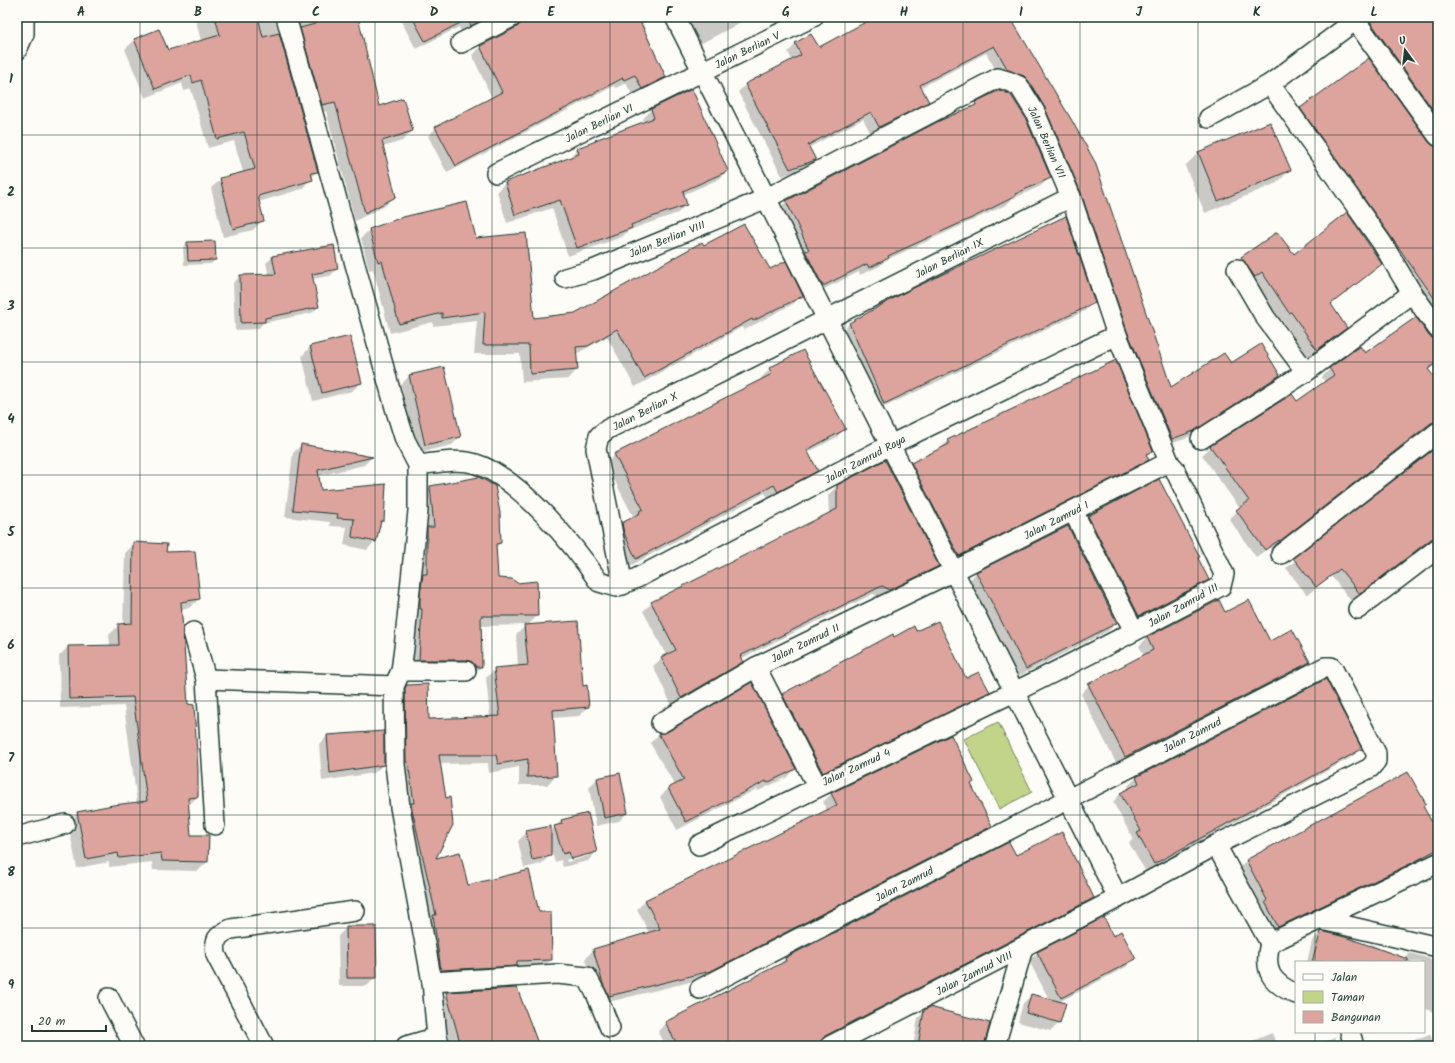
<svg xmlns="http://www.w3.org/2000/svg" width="1455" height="1063" font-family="Kalam,sans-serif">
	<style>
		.green { fill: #c2d489; stroke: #70885e }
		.shadow { fill: #0003; fill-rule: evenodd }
		.building { fill: #dda39d; stroke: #1f3d34 }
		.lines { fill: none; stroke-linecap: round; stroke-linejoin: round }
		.street-casing { stroke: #1f3d34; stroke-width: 22 }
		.street { stroke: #fdfcf7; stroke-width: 19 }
		.grid { fill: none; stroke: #1f3d34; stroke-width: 1; stroke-opacity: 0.55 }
		.labels { text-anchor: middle; stroke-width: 4; stroke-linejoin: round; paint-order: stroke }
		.street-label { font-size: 11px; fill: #1f3d34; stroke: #fdfcf7 }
		.neatline { fill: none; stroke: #1f3d34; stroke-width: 1.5 }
		.grid-label { font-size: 13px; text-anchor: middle; font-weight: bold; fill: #1f3d34 }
	</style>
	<rect width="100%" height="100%" fill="#fdfcf7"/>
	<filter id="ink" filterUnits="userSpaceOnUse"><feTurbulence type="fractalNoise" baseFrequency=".025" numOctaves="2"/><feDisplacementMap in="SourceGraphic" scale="8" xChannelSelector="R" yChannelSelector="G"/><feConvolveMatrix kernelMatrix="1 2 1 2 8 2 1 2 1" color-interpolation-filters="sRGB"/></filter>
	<g filter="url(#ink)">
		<path class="green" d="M 998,722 L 1032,792 L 999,809 L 964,739 Z"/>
		<g class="shadow">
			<path d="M 195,17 L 274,17 L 317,171 L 302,189 L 258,202 L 263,220 L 253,230 L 223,237 L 211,188 L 221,179 L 243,172 L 234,141 L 208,148 L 191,89 L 184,91 L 182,83 L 145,98 L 125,49 L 135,40 L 167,51 L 201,41 Z"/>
			<path d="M 281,17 L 358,17 L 379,107 L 412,131 L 402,141 L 383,147 L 395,196 L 385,206 L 355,221 L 326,111 L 313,114 Z"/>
			<path d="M 399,17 L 497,17 L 462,34 L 459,27 L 416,49 Z"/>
			<path d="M 510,17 L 640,17 L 665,77 L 657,85 L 633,97 L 626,83 L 616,88 L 614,86 L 447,173 L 428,136 L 436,128 L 492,98 L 472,55 L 480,47 L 514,29 L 515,26 Z"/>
			<path d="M 685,17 L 747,17 L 736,25 L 700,44 Z"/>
			<path d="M 878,17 L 1011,17 L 1170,389 L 1230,365 L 1279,375 L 1271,383 L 1185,439 L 1164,446 L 1037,116 L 1000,77 L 986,53 L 920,88 L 927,101 L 919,109 L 871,134 L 863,119 L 808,148 L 815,160 L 807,168 L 782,176 L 738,92 L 746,84 L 792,60 L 788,52 L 796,44 L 818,49 Z"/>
			<path d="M 1351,17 L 1438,17 L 1438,137 Z"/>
			<path d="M 692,90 L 727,171 L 719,179 L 683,195 L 686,204 L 678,213 L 640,226 L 628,231 L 622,237 L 568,256 L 552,208 L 507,223 L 497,191 L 505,183 L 569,158 L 577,149 L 592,144 L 595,140 L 644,123 L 643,119 L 651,110 Z"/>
			<path d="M 987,97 L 1050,177 L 1041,186 L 1012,199 L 1006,205 L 884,261 L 880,266 L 860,275 L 859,272 L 814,294 L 778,210 L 787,201 L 970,108 Z"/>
			<path d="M 1301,109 L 1429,143 L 1438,148 L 1438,330 L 1293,117 Z"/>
			<path d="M 1270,123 L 1290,170 L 1277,183 L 1205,213 L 1185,166 L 1198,153 Z"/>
			<path d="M 370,229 L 475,239 L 533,319 L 575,314 L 704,247 L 770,270 L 802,295 L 793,304 L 744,330 L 742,327 L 635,387 L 607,337 L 576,354 L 577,370 L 568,379 L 522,382 L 520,354 L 474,354 L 477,321 L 433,326 L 433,322 L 390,333 L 373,269 L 369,270 L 361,238 Z"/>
			<path d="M 187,243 L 215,260 L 211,264 L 184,265 L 183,247 Z"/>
			<path d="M 1293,256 L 1372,272 L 1330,305 L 1346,327 L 1308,358 L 1282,320 L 1280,321 L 1253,280 L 1233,266 L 1242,258 Z"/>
			<path d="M 273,257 L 337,269 L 330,276 L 312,279 L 318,307 L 312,313 L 263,323 L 258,329 L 235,330 L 233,283 L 240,276 L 269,276 L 266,263 Z"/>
			<path d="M 1093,302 L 1085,311 L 876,411 L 841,332 L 849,324 Z"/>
			<path d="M 1416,319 L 1433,340 L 1438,341 L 1438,363 L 1428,370 L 1438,384 L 1438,433 L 1428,429 L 1422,432 L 1271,549 L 1270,547 L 1256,557 L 1229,519 L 1240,509 L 1202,455 L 1211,447 L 1297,402 L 1325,382 L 1322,377 L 1330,369 L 1365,354 Z"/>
			<path d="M 310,347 L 361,383 L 352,391 L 313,401 L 302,356 Z"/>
			<path d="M 770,369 L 845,428 L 837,437 L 807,453 L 816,470 L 808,479 L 769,499 L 765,493 L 628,567 L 614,532 L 622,524 L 634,518 L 606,464 L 615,455 L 763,380 L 761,378 Z"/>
			<path d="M 409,376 L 460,437 L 452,445 L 417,453 L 401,385 Z"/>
			<path d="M 948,441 L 1152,451 L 1146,456 L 1148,460 L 1139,468 L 950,564 L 903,472 L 912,463 L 939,450 Z"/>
			<path d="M 301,445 L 371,458 L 364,465 L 318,476 L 321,491 L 383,521 L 379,525 L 375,541 L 367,550 L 344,545 L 347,527 L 330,526 L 330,522 L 285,517 L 293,453 Z"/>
			<path d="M 1438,447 L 1438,542 L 1422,547 L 1351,601 L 1331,576 L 1307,595 L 1286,568 Z"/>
			<path d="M 837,486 L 938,566 L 929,574 L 881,598 L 873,594 L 740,659 L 742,662 L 733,670 L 672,706 L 653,666 L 666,655 L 643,611 L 652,603 L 829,514 L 828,495 Z"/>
			<path d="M 430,487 L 500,543 L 495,548 L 497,579 L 537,616 L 527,626 L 582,687 L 588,707 L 579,716 L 553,718 L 556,776 L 547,785 L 519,785 L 519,767 L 489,773 L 488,763 L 439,764 L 434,859 L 551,960 L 541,969 L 432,979 L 402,815 L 398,695 L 407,686 L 428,720 L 490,717 L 486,678 L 495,669 L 518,667 L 516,635 L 526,625 L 480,626 L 481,667 L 471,676 L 410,669 L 421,497 Z"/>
			<path d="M 1088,516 L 1197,559 L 1207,580 L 1199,588 L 1130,624 L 1080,525 Z"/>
			<path d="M 1068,527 L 1116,623 L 1108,631 L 1017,677 L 968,582 L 976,573 Z"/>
			<path d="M 134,544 L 165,553 L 199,599 L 189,608 L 181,610 L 187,705 L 197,797 L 188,806 L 191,836 L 208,836 L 207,862 L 198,871 L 153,870 L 152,862 L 109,867 L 109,862 L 77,868 L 68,823 L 77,813 L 137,803 L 124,706 L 60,708 L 59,656 L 68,647 L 110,646 L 109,635 L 119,625 L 123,625 L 125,553 Z"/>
			<path d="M 1218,601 L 1225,614 L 1270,642 L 1309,662 L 1300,671 L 1117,765 L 1081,694 L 1089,685 L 1144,656 L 1139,646 L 1147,638 Z"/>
			<path d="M 916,632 L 966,680 L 989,691 L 981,700 L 814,780 L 775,703 L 783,695 L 894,638 Z"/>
			<path d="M 1325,680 L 1360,749 L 1352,757 L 1146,872 L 1129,843 L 1133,839 L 1113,802 L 1121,793 L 1129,789 L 1128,786 L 1136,778 Z"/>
			<path d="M 659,734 L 795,769 L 786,778 L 758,791 L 757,789 L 677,830 L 660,797 L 669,788 L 675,785 L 650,743 Z"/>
			<path d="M 327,736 L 383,765 L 374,773 L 322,781 L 319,744 Z"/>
			<path d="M 950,737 L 970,784 L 991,826 L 982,834 L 702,979 L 600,1004 L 585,959 L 593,950 L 649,933 L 637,909 L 646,900 L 827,811 L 823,802 L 831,794 Z"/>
			<path d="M 1407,773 L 1422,806 L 1438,835 L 1438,851 L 1270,935 L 1238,870 L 1246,861 Z"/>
			<path d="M 597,779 L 627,813 L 619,821 L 596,826 L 589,787 Z"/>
			<path d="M 561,821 L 596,852 L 588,861 L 563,867 L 561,860 L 555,862 L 550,848 L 550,856 L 541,864 L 524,868 L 518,841 L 527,832 L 550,832 ZM 588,854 L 588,856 L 567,862 L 566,860 Z"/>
			<path d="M 1016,857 L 1093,898 L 1085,906 L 819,1042 L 816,1046 L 666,1046 L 658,1031 L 666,1023 L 778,966 L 785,959 Z"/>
			<path d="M 1104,919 L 1113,937 L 1134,958 L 1126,967 L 1059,1002 L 1060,1022 L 1051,1031 L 1018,1022 L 1023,1003 L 1032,995 L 1049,999 L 1029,961 L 1037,953 Z"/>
			<path d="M 347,927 L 376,977 L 367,986 L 339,986 L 338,936 Z"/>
			<path d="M 1320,932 L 1344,938 L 1369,946 L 1371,944 L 1403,959 L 1410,953 L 1438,961 L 1438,1014 L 1424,1008 L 1424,962 L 1307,962 L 1312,941 Z"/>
			<path d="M 447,993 L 538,1046 L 451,1046 L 439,1001 Z"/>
			<path d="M 925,1011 L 983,1046 L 913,1046 L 918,1018 Z"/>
			<path d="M 1272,1033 L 1277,1046 L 1240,1046 Z"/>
			<path d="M 1430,1034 L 1435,1046 L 1398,1046 Z"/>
			<path d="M 1335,1038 L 1338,1046 L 1312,1046 Z"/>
			<path d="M 889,1044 L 900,1046 L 887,1046 Z"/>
		</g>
		<g class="building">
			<path d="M 215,17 L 258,17 L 263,37 L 279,33 L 318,172 L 311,173 L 313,180 L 258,196 L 264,221 L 233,229 L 220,178 L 255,169 L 244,132 L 217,139 L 201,80 L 193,83 L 191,75 L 155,89 L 134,39 L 159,29 L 168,50 L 220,35 Z"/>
			<path d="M 313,17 L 358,17 L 379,106 L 403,98 L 413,131 L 382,141 L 396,197 L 365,213 L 335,102 L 322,105 L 300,28 L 315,24 Z"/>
			<path d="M 412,17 L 488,17 L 471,26 L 468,19 L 425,41 Z"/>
			<path d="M 523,17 L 638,17 L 666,77 L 642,89 L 635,75 L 624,80 L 623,78 L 456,166 L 435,127 L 502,92 L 480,46 L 517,27 L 521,23 Z"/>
			<path d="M 875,17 L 1010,17 L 1071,119 L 1095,162 L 1171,387 L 1224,353 L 1231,363 L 1261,344 L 1280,375 L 1194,431 L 1172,439 L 1127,331 L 1081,193 L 1045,108 L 1028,80 L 1024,76 L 1008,70 L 994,46 L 920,85 L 929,102 L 879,127 L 871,112 L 808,145 L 816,160 L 790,169 L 745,84 L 801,55 L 795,43 L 811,34 L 819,47 Z"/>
			<path d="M 1367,17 L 1438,17 L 1438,117 Z"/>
			<path d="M 1369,58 L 1429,142 L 1438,147 L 1438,310 L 1434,304 L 1437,302 L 1300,108 Z"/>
			<path d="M 692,89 L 728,171 L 683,191 L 687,205 L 649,218 L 631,225 L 632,228 L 577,248 L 560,200 L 515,215 L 505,182 L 579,154 L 577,148 L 596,141 L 595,140 L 654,118 L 651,109 Z"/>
			<path d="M 1000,90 L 1011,95 L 1025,117 L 1051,178 L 1015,194 L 1016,196 L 974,217 L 888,256 L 889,258 L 869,268 L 867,264 L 823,286 L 805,251 L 809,250 L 786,201 L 939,121 L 976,105 L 975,102 Z"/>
			<path d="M 1270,122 L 1291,170 L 1218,201 L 1198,152 Z"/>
			<path d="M 467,202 L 476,238 L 526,233 L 534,318 L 575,313 L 702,242 L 704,245 L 744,224 L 770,269 L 786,261 L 803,296 L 753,321 L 752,319 L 644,378 L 617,329 L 588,346 L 576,347 L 578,370 L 530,374 L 529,345 L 483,345 L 485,312 L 442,318 L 442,313 L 399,324 L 382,261 L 378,262 L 369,229 L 403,217 Z"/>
			<path d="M 1347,212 L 1382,264 L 1331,304 L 1347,328 L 1317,350 L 1291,312 L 1289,313 L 1262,272 L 1255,277 L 1241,257 L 1277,232 L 1294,254 Z"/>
			<path d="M 1066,216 L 1095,303 L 884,404 L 849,323 L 907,291 Z"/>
			<path d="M 215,241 L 216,260 L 188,261 L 187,242 Z"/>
			<path d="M 334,245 L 338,269 L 312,274 L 319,307 L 265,318 L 265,322 L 241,323 L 240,275 L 276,274 L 272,256 Z"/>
			<path d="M 1416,317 L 1429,336 L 1438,340 L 1438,362 L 1428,369 L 1438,382 L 1438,421 L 1431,423 L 1280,541 L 1279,540 L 1265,550 L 1236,510 L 1249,501 L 1210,446 L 1292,394 L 1297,401 L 1334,375 L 1329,368 L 1360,346 L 1365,353 Z"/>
			<path d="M 350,336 L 362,383 L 322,393 L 310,346 Z"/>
			<path d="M 803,350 L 846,429 L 807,450 L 818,471 L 778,492 L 774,485 L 636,559 L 624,533 L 622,523 L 640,513 L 639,511 L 643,509 L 614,454 L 772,374 L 769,368 Z"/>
			<path d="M 1116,360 L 1153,451 L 1146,454 L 1149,460 L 959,556 L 911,463 L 949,444 L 947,440 Z"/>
			<path d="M 444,367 L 461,437 L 425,445 L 409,375 Z"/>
			<path d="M 301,444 L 373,457 L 318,470 L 321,490 L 386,484 L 384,521 L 381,521 L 376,542 L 352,537 L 354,519 L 337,518 L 338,514 L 293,510 Z"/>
			<path d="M 1438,446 L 1438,537 L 1431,539 L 1360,594 L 1340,569 L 1316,587 L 1293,558 Z"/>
			<path d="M 885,460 L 939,566 L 890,590 L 882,586 L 740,656 L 743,662 L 681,698 L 661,657 L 676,650 L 651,602 L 837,509 L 837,485 Z"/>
			<path d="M 479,477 L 495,486 L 500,513 L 501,543 L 496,544 L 498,578 L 512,579 L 517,583 L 537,581 L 538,616 L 481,616 L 482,667 L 476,667 L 472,662 L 466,660 L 419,660 L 422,609 L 420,609 L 420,595 L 423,574 L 427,574 L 427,527 L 434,527 L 430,486 Z"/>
			<path d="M 1159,479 L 1200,557 L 1198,558 L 1209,580 L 1139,616 L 1088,516 Z"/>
			<path d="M 1068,526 L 1117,623 L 1026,669 L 976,572 Z"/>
			<path d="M 133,542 L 167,544 L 166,552 L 195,551 L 200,599 L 181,602 L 188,704 L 194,705 L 198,770 L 198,797 L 188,798 L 191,835 L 209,835 L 208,862 L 162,861 L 161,853 L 119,858 L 118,853 L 86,859 L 77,812 L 113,805 L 147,801 L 133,697 L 69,699 L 68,646 L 119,645 L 118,624 L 132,623 Z"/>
			<path d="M 1219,600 L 1225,612 L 1249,600 L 1270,641 L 1292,629 L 1310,662 L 1125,757 L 1088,684 L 1153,650 L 1147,637 Z"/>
			<path d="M 578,621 L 583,686 L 587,685 L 589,707 L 553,710 L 557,776 L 527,777 L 528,759 L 498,764 L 496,755 L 439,755 L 446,798 L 450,797 L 453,825 L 436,858 L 460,852 L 468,885 L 529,870 L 539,912 L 551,912 L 552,960 L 517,961 L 517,966 L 441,970 L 433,915 L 436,915 L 411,805 L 411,803 L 414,803 L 408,762 L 406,762 L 405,688 L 407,685 L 428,684 L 429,719 L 500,716 L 494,668 L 528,665 L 524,625 Z"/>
			<path d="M 938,621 L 966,678 L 979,672 L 990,692 L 823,773 L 782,694 L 893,634 L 894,637 L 914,626 L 916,631 Z"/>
			<path d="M 1326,679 L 1362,749 L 1154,864 L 1137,833 L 1141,831 L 1120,793 L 1139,783 L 1136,777 Z"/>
			<path d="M 752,682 L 796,769 L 767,783 L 766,781 L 686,822 L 668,788 L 684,780 L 658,733 L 667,732 Z"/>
			<path d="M 384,731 L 384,765 L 330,773 L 327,735 Z"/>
			<path d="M 951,735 L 974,782 L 971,784 L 992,826 L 711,971 L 609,996 L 603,984 L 593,949 L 660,929 L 645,900 L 837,805 L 831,793 Z"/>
			<path d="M 1408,772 L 1426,804 L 1423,806 L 1438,833 L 1438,849 L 1412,863 L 1278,927 L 1265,902 L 1267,900 L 1246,860 Z"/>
			<path d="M 620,773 L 628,813 L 604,818 L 597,778 Z"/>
			<path d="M 588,813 L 597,852 L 571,859 L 569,852 L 563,854 L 554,826 L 562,824 L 561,820 Z"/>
			<path d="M 551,826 L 551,856 L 532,860 L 526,831 Z"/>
			<path d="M 1062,832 L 1094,898 L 825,1036 L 820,1044 L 815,1046 L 678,1046 L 665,1022 L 786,961 L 785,958 L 1009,842 L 1016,855 Z"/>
			<path d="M 1104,917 L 1113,936 L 1121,931 L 1136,959 L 1061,998 L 1037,952 Z"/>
			<path d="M 346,926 L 376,926 L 377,978 L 347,978 Z"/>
			<path d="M 1321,931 L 1345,937 L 1408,959 L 1408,962 L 1312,962 Z"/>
			<path d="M 517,988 L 539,1046 L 461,1046 L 446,992 Z"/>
			<path d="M 1031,994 L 1066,1003 L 1060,1023 L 1026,1013 Z"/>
			<path d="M 930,1007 L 990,1023 L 984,1046 L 918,1046 L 924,1010 Z"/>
		</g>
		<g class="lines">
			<defs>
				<g id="street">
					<path d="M 286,17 L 396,411 L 405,440 L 418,465 L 418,511 L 404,648 L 401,671 L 394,686 L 395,764 L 400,807 L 432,982 L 437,1037 L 440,1046"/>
					<path d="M 675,17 L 1118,898"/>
					<path d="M 1353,17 L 1438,136"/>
					<path d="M 1356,20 L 1270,84 L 1382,243 L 1412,293 L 1438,329"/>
					<path d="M 461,43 L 512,17"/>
					<path d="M 17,50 L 24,34 L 24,17"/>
					<path d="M 1209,118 L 1270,84"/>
					<path d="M 496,173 L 813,17"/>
					<path d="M 1237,269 L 1265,317 L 1306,372"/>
					<path d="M 565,278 L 593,270 L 767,198 L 998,78 L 1008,81 L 1019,86 L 1035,112 L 1071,197 L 1117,335 L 1170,464"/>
					<path d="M 1201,439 L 1306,372 L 1412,293"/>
					<path d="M 418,465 C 436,463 459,458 476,464 C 518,477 575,546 599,582 L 616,587 L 637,578 L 890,445 L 1117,335"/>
					<path d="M 1073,511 L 1134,631"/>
					<path d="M 1281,554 L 1438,432"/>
					<path d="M 623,585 L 596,449 L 599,436 L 608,429 L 1071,197"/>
					<path d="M 1358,609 L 1438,548"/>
					<path d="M 193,632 L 206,679 L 215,825"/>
					<path d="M 756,667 L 817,786"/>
					<path d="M 401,671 L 466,671"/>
					<path d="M 206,679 L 394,686"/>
					<path d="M 661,723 L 756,667 L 954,571 L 1163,465 L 1170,464 L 1174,468 L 1224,574 L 1221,586 C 1152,622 1084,658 1014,692 C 909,744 804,793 699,845"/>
					<path d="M 17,837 L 65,824"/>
					<path d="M 1216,845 L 1270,943 L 1438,863"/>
					<path d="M 1322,920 L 1438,947"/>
					<path d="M 1270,943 C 1263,971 1271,983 1296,994"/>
					<path d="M 432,982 L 557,974 L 587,977 L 597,996 L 610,1028"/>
					<path d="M 700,989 L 1325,667 L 1331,667 L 1333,669 L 1376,753 L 1376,761 L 1370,768 L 1216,845 L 1118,898 L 830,1046"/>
					<path d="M 109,998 L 134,1046"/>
					<path d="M 1350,1032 L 1354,1046"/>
					<path d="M 264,1046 L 216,955 C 214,939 217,935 231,929 L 355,911"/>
					<path d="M 406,1046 L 437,1037"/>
					<path d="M 995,1046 L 1023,948"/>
				</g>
			</defs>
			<use href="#street" class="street-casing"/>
			<use href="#street" class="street"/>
		</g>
	</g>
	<path class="grid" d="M 140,17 L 140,1046M 257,17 L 257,1046M 375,17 L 375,1046M 492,17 L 492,1046M 610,17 L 610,1046M 728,17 L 728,1046M 845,17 L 845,1046M 963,17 L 963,1046M 1080,17 L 1080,1046M 1198,17 L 1198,1046M 1315,17 L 1315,962M 17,135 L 1438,135M 17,248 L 1438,248M 17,362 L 1438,362M 17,475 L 1438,475M 17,588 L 1438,588M 17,701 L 1438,701M 17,815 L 1438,815M 17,928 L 1438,928M 1315,1032 L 1315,1046"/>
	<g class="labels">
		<g class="street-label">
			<text transform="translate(747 50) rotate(-26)" y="4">Jalan Berlian V</text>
			<text transform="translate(599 123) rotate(-26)" y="4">Jalan Berlian VI</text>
			<text transform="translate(1047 142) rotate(66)" y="4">Jalan Berlian VII</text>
			<text transform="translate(667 239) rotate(-22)" y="4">Jalan Berlian VIII</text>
			<text transform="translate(949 258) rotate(-27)" y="4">Jalan Berlian IX</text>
			<text transform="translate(645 411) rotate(-27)" y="4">Jalan Berlian X</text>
			<text transform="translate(865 459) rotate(-28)" y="4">Jalan Zamrud Raya</text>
			<text transform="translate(1056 520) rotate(-27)" y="4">Jalan Zamrud I</text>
			<text transform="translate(1183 605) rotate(-29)" y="4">Jalan Zamrud III</text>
			<text transform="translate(805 643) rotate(-26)" y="4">Jalan Zamrud II</text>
			<text transform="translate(1192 735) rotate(-27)" y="4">Jalan Zamrud</text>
			<text transform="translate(856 767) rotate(-25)" y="4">Jalan Zamrud 4</text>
			<text transform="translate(904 884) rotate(-27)" y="4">Jalan Zamrud</text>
			<text transform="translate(974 973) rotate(-27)" y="4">Jalan Zamrud VIII</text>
		</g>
	</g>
	<rect width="1455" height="1063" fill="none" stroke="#fdfcf7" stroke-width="44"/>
	<rect x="1295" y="961" width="130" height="72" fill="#fdfcf7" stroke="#a4b0a9"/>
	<rect x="1303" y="974" width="20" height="6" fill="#fdfcf7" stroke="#a4b0a9"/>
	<text x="1331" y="981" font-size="12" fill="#1f3d34">Jalan</text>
	<rect x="1303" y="991" width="20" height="12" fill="#c2d489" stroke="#a4b0a9"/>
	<text x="1331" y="1001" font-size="12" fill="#1f3d34">Taman</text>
	<rect x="1303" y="1011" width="20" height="12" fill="#dda39d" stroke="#a4b0a9"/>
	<text x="1331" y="1021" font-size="12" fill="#1f3d34">Bangunan</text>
	<g transform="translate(1405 50) rotate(345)" stroke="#fdfcf7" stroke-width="3" paint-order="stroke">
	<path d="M0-3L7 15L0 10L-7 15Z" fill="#1f3d34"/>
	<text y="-6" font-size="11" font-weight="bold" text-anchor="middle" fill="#1f3d34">U</text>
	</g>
	<path d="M32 1025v6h74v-6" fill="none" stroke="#1f3d34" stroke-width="2"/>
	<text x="38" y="1025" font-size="12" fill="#1f3d34" stroke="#fdfcf7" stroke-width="3" paint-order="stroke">20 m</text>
	<rect x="22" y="22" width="1411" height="1019" class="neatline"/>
	<g class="grid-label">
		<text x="81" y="16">A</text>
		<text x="198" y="16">B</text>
		<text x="316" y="16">C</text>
		<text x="434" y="16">D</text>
		<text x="551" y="16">E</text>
		<text x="669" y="16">F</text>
		<text x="786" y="16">G</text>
		<text x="904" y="16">H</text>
		<text x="1021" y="16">I</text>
		<text x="1139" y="16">J</text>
		<text x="1257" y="16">K</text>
		<text x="1374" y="16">L</text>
		<text x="11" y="83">1</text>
		<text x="11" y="196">2</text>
		<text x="11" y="310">3</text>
		<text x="11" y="423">4</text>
		<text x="11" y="536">5</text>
		<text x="11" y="649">6</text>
		<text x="11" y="762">7</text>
		<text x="11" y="876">8</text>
		<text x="11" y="989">9</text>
	</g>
</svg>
